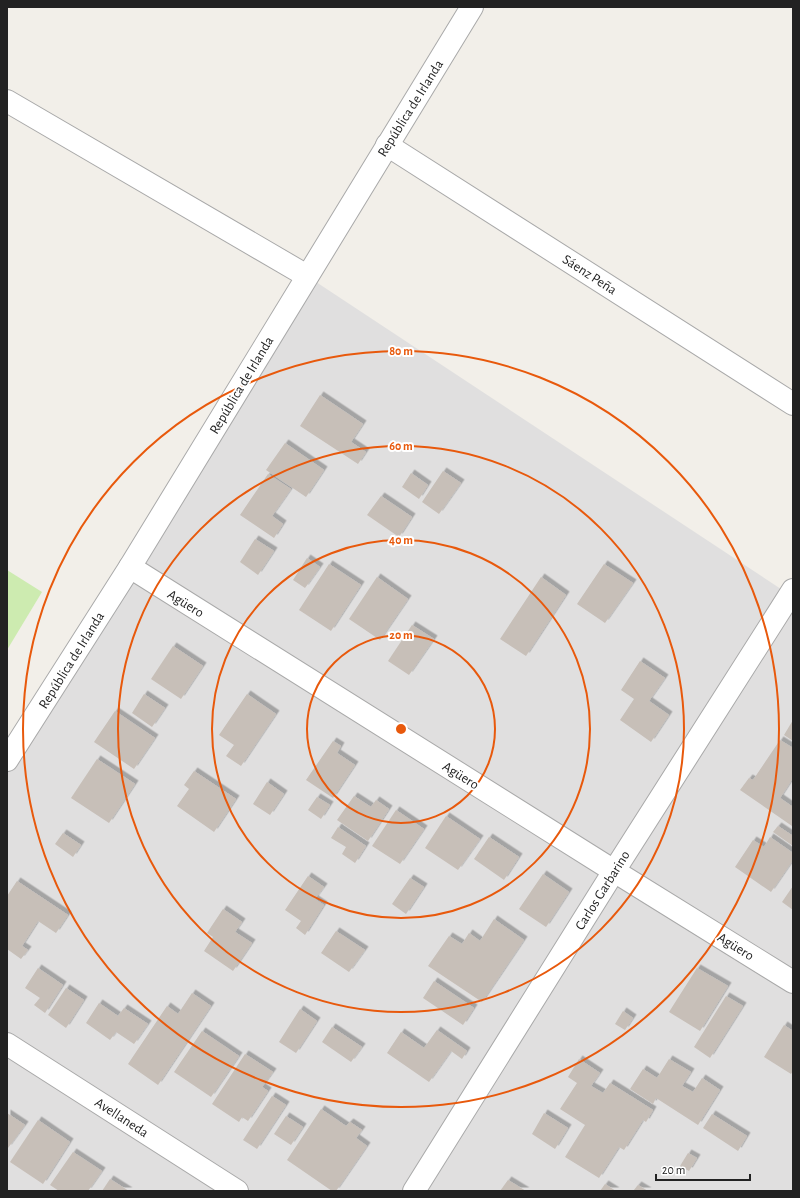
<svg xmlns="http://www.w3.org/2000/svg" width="800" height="1198" font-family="'Alegreya Sans',sans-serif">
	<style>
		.residential { fill: #e0dfdf }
		.grass { fill: #cdebb0 }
		.building { fill: #c7bfb8; filter: url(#shadow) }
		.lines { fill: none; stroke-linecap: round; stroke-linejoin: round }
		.street-casing { stroke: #a9a9a9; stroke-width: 24 }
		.street { stroke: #fff; stroke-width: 22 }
		.ring { fill: none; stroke: #e8590c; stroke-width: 2 }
		.labels { text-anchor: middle; stroke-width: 4; stroke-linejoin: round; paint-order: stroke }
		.street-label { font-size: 14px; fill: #222; stroke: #fff }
		.centre { fill: #e8590c; stroke: #fff; stroke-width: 2 }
		.ring-label { font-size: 12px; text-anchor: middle; font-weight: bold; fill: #e8590c; stroke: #fff; stroke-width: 4; stroke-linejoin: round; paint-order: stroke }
	</style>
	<defs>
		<filter id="shadow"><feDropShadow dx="3.5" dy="-3.5" stdDeviation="0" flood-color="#0004"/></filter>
	</defs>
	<rect width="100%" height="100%" fill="#f2efe9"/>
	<path class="residential" d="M 307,276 L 793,597 L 793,1191 L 7,1191 L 7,760 Z"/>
	<path class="grass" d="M 7,570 L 42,592 L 7,650 Z"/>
	<g class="building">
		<path d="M 320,395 L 363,424 L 351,442 L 366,452 L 358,464 L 300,426 Z"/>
		<path d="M 285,443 L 324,470 L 306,497 L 266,470 Z"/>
		<path d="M 443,471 L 461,483 L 439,514 L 422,502 Z"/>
		<path d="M 411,473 L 428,485 L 419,499 L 402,487 Z"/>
		<path d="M 268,474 L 291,489 L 272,516 L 283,524 L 274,538 L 240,515 Z"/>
		<path d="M 381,496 L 412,517 L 399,537 L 367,515 Z"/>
		<path d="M 255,539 L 274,551 L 258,575 L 240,562 Z"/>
		<path d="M 307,558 L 320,567 L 305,588 L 293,580 Z"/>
		<path d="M 329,564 L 361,585 L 331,631 L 299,610 Z"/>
		<path d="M 604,564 L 633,583 L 605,623 L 577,604 Z"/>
		<path d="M 377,577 L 408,599 L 380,640 L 349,619 Z"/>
		<path d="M 541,577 L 566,595 L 526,656 L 500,639 Z"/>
		<path d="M 412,625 L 434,639 L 409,675 L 388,661 Z"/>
		<path d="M 173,646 L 203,666 L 181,699 L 151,679 Z"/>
		<path d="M 640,661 L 665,678 L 649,701 L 669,715 L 651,742 L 620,720 L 634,699 L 621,690 Z"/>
		<path d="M 144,694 L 165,708 L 152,727 L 132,713 Z"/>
		<path d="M 247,694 L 276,714 L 241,766 L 226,756 L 234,745 L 219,735 Z"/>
		<path d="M 115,711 L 155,738 L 134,769 L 94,742 Z"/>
		<path d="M 793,720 L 793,741 L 784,735 Z"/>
		<path d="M 780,740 L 793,748 L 793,778 L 780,798 L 793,807 L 792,826 L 740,790 L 749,778 L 753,780 Z"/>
		<path d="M 333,741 L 341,746 L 337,753 L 355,765 L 333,798 L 306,780 Z"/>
		<path d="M 97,759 L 135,784 L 109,823 L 71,798 Z"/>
		<path d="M 194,771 L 236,799 L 214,832 L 177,806 L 189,789 L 184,785 Z"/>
		<path d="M 267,782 L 284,794 L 270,815 L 253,804 Z"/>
		<path d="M 354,796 L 371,807 L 376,800 L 389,809 L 368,841 L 337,820 Z"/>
		<path d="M 317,797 L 330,805 L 321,819 L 308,810 Z"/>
		<path d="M 396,810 L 424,829 L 400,864 L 372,846 Z"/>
		<path d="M 446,816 L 480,839 L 458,870 L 425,848 Z"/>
		<path d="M 778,826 L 793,836 L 793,846 L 773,832 Z"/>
		<path d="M 338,827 L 366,846 L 355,863 L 342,854 L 346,847 L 331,838 Z"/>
		<path d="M 63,833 L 81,845 L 73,857 L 55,844 Z"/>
		<path d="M 489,837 L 519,857 L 504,880 L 474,859 Z"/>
		<path d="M 770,837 L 793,853 L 793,860 L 771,892 L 735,867 L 753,840 L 764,847 Z"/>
		<path d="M 543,874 L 569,892 L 546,927 L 519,909 Z"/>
		<path d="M 308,876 L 324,887 L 315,899 L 324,905 L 305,935 L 296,928 L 301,921 L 285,910 Z"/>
		<path d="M 410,878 L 424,887 L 406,914 L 392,904 Z"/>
		<path d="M 17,881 L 68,915 L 56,933 L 38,921 L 22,946 L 28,950 L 21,959 L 7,949 L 7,896 Z"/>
		<path d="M 793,886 L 793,910 L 782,902 Z"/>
		<path d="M 223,909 L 242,922 L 235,932 L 252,943 L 233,971 L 204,951 L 213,937 L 207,933 Z"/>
		<path d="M 494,919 L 524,940 L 482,1002 L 428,966 L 449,936 L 462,944 L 469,933 L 480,941 Z"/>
		<path d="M 336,931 L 365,950 L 349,972 L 321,953 Z"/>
		<path d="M 38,968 L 63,985 L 45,1013 L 34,1005 L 40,998 L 25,988 Z"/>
		<path d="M 697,968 L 728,986 L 700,1031 L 669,1012 Z"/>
		<path d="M 434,981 L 474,1008 L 463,1025 L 423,998 Z"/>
		<path d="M 66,988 L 84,1000 L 66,1028 L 48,1015 Z"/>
		<path d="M 192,993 L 211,1006 L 158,1085 L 128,1064 L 167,1006 L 178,1014 Z"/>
		<path d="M 726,996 L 743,1006 L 710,1058 L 694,1047 Z"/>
		<path d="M 99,1003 L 118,1016 L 124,1008 L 148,1024 L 134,1044 L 116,1032 L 110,1040 L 86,1023 Z"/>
		<path d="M 300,1009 L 317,1021 L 296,1053 L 279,1042 Z"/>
		<path d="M 623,1011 L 633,1018 L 625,1030 L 615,1024 Z"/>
		<path d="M 784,1025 L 793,1031 L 793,1071 L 791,1074 L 764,1057 Z"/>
		<path d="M 332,1027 L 362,1047 L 351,1062 L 322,1042 Z"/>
		<path d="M 437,1030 L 467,1051 L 462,1059 L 451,1051 L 429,1082 L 387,1053 L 401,1032 L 424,1048 Z"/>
		<path d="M 202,1031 L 239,1056 L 211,1097 L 174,1072 Z"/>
		<path d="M 245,1054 L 273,1072 L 262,1087 L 268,1091 L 248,1121 L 242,1117 L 239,1122 L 212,1104 Z"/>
		<path d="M 579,1059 L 600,1073 L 591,1086 L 603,1093 L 610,1083 L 653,1110 L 646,1122 L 643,1120 L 624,1150 L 619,1147 L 599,1178 L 565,1157 L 585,1125 L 560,1109 L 577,1083 L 568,1077 Z"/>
		<path d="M 669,1059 L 691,1072 L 682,1086 L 693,1092 L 702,1078 L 720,1090 L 698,1125 L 656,1098 L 653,1104 L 630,1089 L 643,1069 L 657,1078 Z"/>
		<path d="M 272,1096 L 286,1105 L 257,1149 L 243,1140 Z"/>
		<path d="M 321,1109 L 346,1126 L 350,1122 L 362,1130 L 356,1138 L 367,1146 L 336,1191 L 332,1191 L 287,1160 Z"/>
		<path d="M 7,1113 L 25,1125 L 8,1148 L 7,1147 Z"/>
		<path d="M 544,1113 L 568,1128 L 555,1149 L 532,1134 Z"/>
		<path d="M 712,1114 L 747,1136 L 738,1151 L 703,1128 Z"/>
		<path d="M 286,1116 L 303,1127 L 291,1145 L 274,1134 Z"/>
		<path d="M 38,1120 L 70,1142 L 43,1184 L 10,1162 Z"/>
		<path d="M 73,1152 L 102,1171 L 88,1191 L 59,1191 L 50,1185 Z"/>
		<path d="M 688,1153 L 697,1158 L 689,1171 L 680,1166 Z"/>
		<path d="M 110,1179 L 129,1191 L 102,1191 Z"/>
		<path d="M 508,1180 L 526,1191 L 500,1191 Z"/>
		<path d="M 605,1184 L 616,1191 L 600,1191 Z"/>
		<path d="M 638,1185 L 648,1191 L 633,1191 Z"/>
	</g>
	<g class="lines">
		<defs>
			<g id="street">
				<path d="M 7,101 L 307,276"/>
				<path d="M 387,145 L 793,404"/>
				<path d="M 130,567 L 614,871 L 793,982"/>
				<path d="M 7,760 L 130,567 L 472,7"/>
				<path d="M 7,1044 L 237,1191"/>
				<path d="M 414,1191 L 614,871 L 793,590"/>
			</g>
		</defs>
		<use href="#street" class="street-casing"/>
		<use href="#street" class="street"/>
	</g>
	<g class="ring">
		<circle cx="401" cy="729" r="94"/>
		<circle cx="401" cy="729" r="189"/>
		<circle cx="401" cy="729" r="283"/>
		<circle cx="401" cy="729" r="378"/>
	</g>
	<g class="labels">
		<g class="street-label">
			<text transform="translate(410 108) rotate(-58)" y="5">República de Irlanda</text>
			<text transform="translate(590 274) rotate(33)" y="5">Sáenz Peña</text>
			<text transform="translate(241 385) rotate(-59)" y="5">República de Irlanda</text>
			<text transform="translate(186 603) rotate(32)" y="5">Agüero</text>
			<text transform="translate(71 660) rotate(-58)" y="5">República de Irlanda</text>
			<text transform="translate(461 775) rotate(32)" y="5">Agüero</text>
			<text transform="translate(602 890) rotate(-58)" y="5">Carlos Garbarino</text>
			<text transform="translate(736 946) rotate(32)" y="5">Agüero</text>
			<text transform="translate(122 1117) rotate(33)" y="5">Avellaneda</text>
		</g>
	</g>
	<circle cx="401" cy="729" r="6" class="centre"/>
	<g class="ring-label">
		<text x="401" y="355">80 m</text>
		<text x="401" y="450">60 m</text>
		<text x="401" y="544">40 m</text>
		<text x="401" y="639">20 m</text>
	</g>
	<rect width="800" height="1198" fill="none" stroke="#222222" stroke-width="16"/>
	<path d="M656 1174v6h94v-6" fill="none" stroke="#222222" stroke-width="2"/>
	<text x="662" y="1174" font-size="12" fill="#222222" stroke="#ffffff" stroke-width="3" paint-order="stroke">20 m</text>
</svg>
